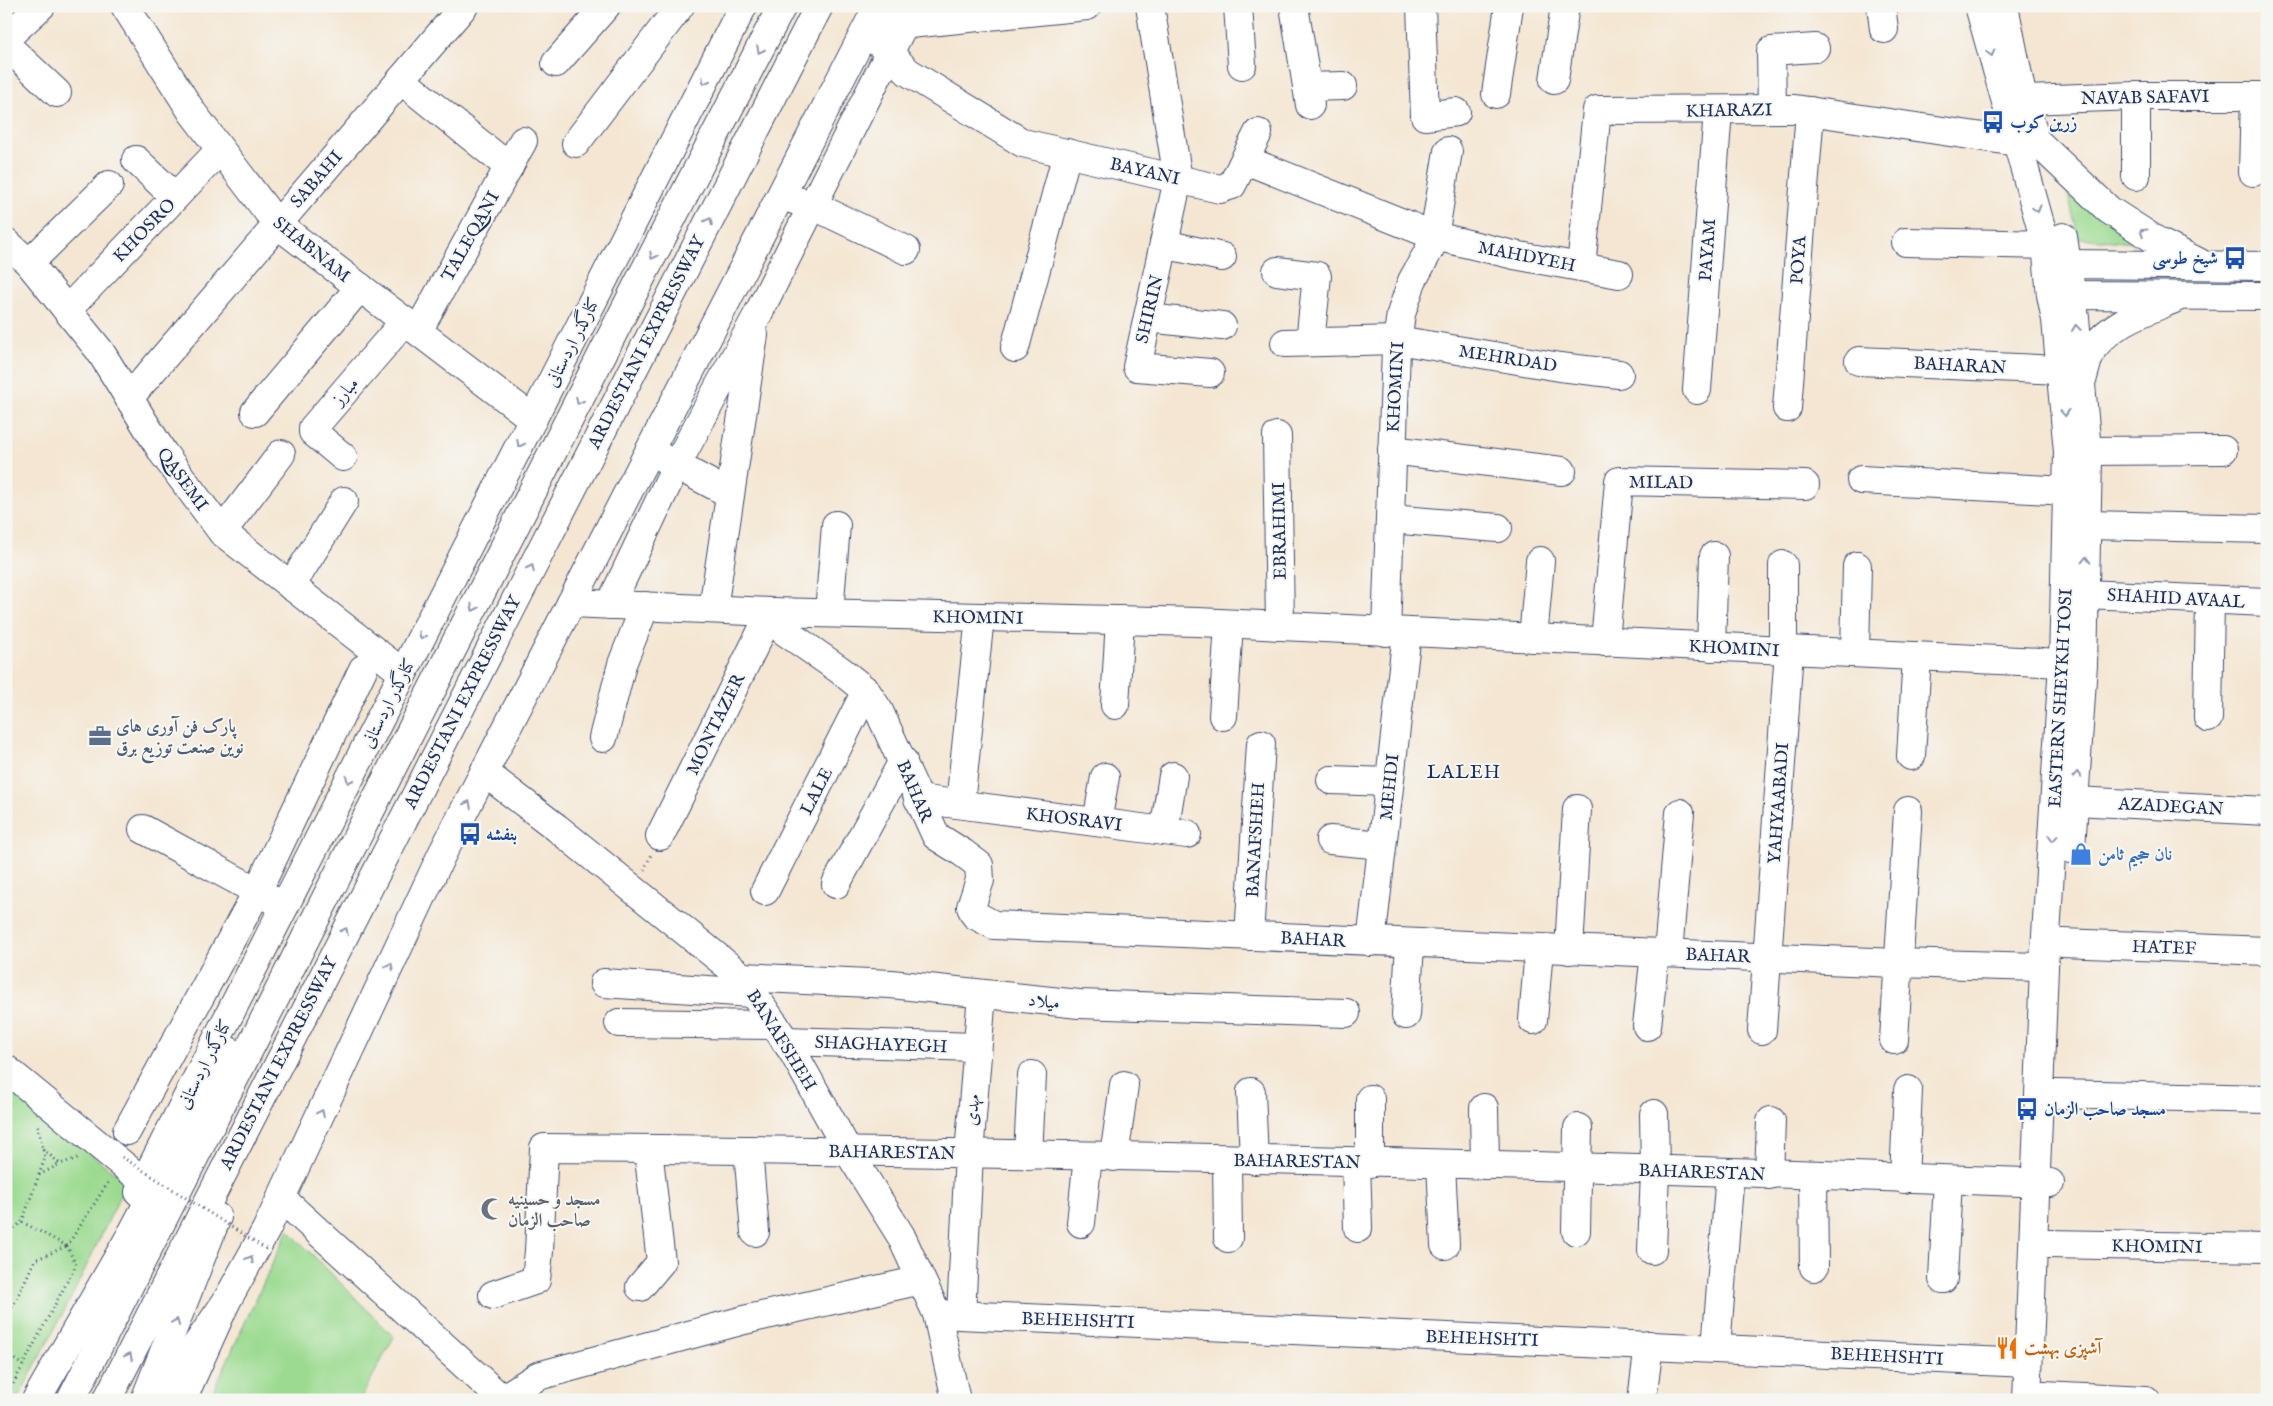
<svg xmlns="http://www.w3.org/2000/svg" width="2273" height="1406" font-family="'IM FELL English',Amiri,serif">
	<style>
		.green { fill: #9bda90; stroke: #5b8477 }
		.lines { fill: none; stroke-linecap: round; stroke-linejoin: round }
		.minor-casing { stroke: #3c4a6f; stroke-width: 30 }
		.major-casing { stroke: #3c4a6f; stroke-width: 30 }
		.highway-casing { stroke: #3c4a6f; stroke-width: 30 }
		.path { stroke: #3c4a6f; stroke-width: 3; stroke-dasharray: 1 4; stroke-linecap: butt }
		.minor { stroke: #fff; stroke-width: 28 }
		.major { stroke: #fff; stroke-width: 28 }
		.highway { stroke: #fff; stroke-width: 28 }
		.path-bridge { stroke: #3c4a6f; stroke-width: 3; stroke-dasharray: 1 4; stroke-linecap: butt }
		.oneway { stroke: #8d97ae }
		.labels { text-anchor: middle; stroke-width: 4; stroke-linejoin: round; paint-order: stroke }
		.street-label { font-size: 18px; fill: #1b2f5e; stroke: #f6f6f2 }
		.transit-label { font-size: 18px; font-weight: bold; fill: #164399; stroke: #f6f6f2; text-anchor: start }
		.service-label { font-size: 18px; font-weight: bold; fill: #4e5e75; stroke: #f6f6f2; text-anchor: start }
		.shop-label { font-size: 18px; font-weight: bold; fill: #366cbe; stroke: #f6f6f2; text-anchor: start }
		.worship-label { font-size: 18px; font-weight: bold; fill: #5b616d; stroke: #f6f6f2; text-anchor: start }
		.food-label { font-size: 18px; font-weight: bold; fill: #c56008; stroke: #f6f6f2; text-anchor: start }
		.neighbourhood-label { font-size: 19px; letter-spacing: 1px; fill: #1b2f5e; stroke: #f6f6f2 }
	</style>
	<rect width="100%" height="100%" fill="#f6f6f2"/>
	<filter id="ink" filterUnits="userSpaceOnUse"><feTurbulence type="fractalNoise" baseFrequency=".02" numOctaves="2"/><feDisplacementMap in="SourceGraphic" scale="10" xChannelSelector="R" yChannelSelector="G"/><feConvolveMatrix kernelMatrix="1 2 1 2 8 2 1 2 1" color-interpolation-filters="sRGB"/></filter>
	<filter id="wash" filterUnits="userSpaceOnUse"><feTurbulence type="fractalNoise" baseFrequency=".0096" numOctaves="4" result="noise"/><feDisplacementMap in="SourceGraphic" scale="20" xChannelSelector="R" yChannelSelector="G"/><feGaussianBlur stdDeviation="1.12" result="paint"/><feColorMatrix in="noise" values="0 0 0 0 0 0 0 0 0 0 0 0 0 0 0 0 0 1.4 0 .05"/><feComposite in="paint" operator="in"/></filter>
	<g filter="url(#wash)">
		<rect width="100%" height="100%" fill="#f4e6d2"/>
		<g class="green">
			<path d="M 2065,184 L 2145,244 L 2079,238 Z"/>
			<path d="M 6,1089 L 127,1182 L 71,1298 L 17,1400 L 6,1400 Z"/>
			<path d="M 288,1230 L 394,1337 L 360,1400 L 209,1400 Z"/>
		</g>
	</g>
	<g filter="url(#ink)">
		<g class="lines">
			<defs>
				<g id="minor">
					<path d="M 125,6 L 192,112 L 277,224 L 533,419"/>
					<path d="M 1150,6 L 1178,179 L 1137,367 L 1210,373"/>
					<path d="M 1238,6 L 1242,65"/>
					<path d="M 1294,6 L 1310,105"/>
					<path d="M 1421,6 L 1425,116 L 1456,112"/>
					<path d="M 1881,6 L 1884,29"/>
					<path d="M 890,26 L 1087,6"/>
					<path d="M 866,30 L 908,72 L 1023,143 L 1220,189 L 1232,185 L 1242,165 L 1253,163 L 1435,236 L 1514,255 L 1619,274"/>
					<path d="M 6,38 L 41,6"/>
					<path d="M 6,45 L 57,93"/>
					<path d="M 556,63 L 606,6"/>
					<path d="M 401,80 L 509,167"/>
					<path d="M 1554,80 L 1565,6"/>
					<path d="M 1307,87 L 1343,86"/>
					<path d="M 1496,94 L 1509,6"/>
					<path d="M 2136,96 L 2136,176"/>
					<path d="M 2023,100 L 2136,96 L 2267,96"/>
					<path d="M 1772,109 L 1771,51 L 1815,48"/>
					<path d="M 576,143 L 680,6"/>
					<path d="M 136,160 L 175,197"/>
					<path d="M 1242,165 L 1258,133"/>
					<path d="M 2253,172 L 2255,96"/>
					<path d="M 794,200 L 812,205 L 906,250"/>
					<path d="M 6,242 L 29,263 L 100,351 L 163,453 L 222,532 L 403,673"/>
					<path d="M 1906,242 L 2046,245"/>
					<path d="M 1164,244 L 1222,257"/>
					<path d="M 29,263 L 109,185"/>
					<path d="M 1581,267 L 1597,110 L 1795,109 L 2017,142"/>
					<path d="M 1277,271 L 1317,276 L 1310,342"/>
					<path d="M 67,310 L 220,150"/>
					<path d="M 1148,318 L 1222,326"/>
					<path d="M 418,331 L 523,141"/>
					<path d="M 1285,343 L 1397,340 L 1560,367 L 1619,374"/>
					<path d="M 1015,348 L 1067,153"/>
					<path d="M 1859,361 L 2061,370"/>
					<path d="M 1697,390 L 1718,110"/>
					<path d="M 129,398 L 464,6"/>
					<path d="M 1787,408 L 1810,111"/>
					<path d="M 255,412 L 360,287"/>
					<path d="M 1277,436 L 1280,626"/>
					<path d="M 1392,450 L 1562,471"/>
					<path d="M 2087,451 L 2223,450"/>
					<path d="M 343,457 L 313,432 L 313,428 L 405,321"/>
					<path d="M 661,457 L 730,494"/>
					<path d="M 1861,480 L 2068,491"/>
					<path d="M 1390,519 L 1498,528"/>
					<path d="M 2087,525 L 2267,529"/>
					<path d="M 222,532 L 281,454"/>
					<path d="M 291,586 L 344,501"/>
					<path d="M 2085,594 L 2267,602"/>
					<path d="M 571,603 L 771,612 L 1198,622 L 2083,664"/>
					<path d="M 610,605 L 676,466 L 758,314 L 913,6"/>
					<path d="M 713,609 L 754,335"/>
					<path d="M 829,613 L 836,525"/>
					<path d="M 1386,632 L 1396,348 L 1401,314 L 1412,281 L 1433,243 L 1448,151"/>
					<path d="M 1533,638 L 1540,561"/>
					<path d="M 1605,642 L 1619,481 L 1805,485"/>
					<path d="M 1711,647 L 1714,556"/>
					<path d="M 1783,650 L 1783,565"/>
					<path d="M 1855,653 L 1857,566"/>
					<path d="M 1115,705 L 1120,620"/>
					<path d="M 1223,716 L 1229,624"/>
					<path d="M 2208,718 L 2210,600"/>
					<path d="M 603,738 L 622,664 L 645,606"/>
					<path d="M 1911,756 L 1917,656"/>
					<path d="M 484,772 L 557,828 L 742,977 L 793,1052 L 848,1151 L 901,1236 L 937,1314 L 956,1400"/>
					<path d="M 1331,780 L 1389,782"/>
					<path d="M 918,799 L 1187,834"/>
					<path d="M 2075,801 L 2267,811"/>
					<path d="M 960,804 L 980,617"/>
					<path d="M 1097,822 L 1105,777"/>
					<path d="M 143,829 L 273,900"/>
					<path d="M 1164,831 L 1173,776"/>
					<path d="M 660,836 L 771,612 L 784,631 L 840,670 L 866,691 L 879,711 L 936,836 L 963,853 L 979,865 L 980,880 L 971,907 L 975,915 L 994,925 L 1897,963 L 2044,967"/>
					<path d="M 1330,840 L 1382,845"/>
					<path d="M 836,884 L 903,761"/>
					<path d="M 765,891 L 866,691"/>
					<path d="M 1249,936 L 1261,744"/>
					<path d="M 1371,942 L 1407,633"/>
					<path d="M 2062,943 L 2267,951"/>
					<path d="M 1569,950 L 1577,809"/>
					<path d="M 1668,953 L 1680,813"/>
					<path d="M 742,977 L 891,984 L 1079,1004 L 1346,1013"/>
					<path d="M 604,983 L 752,993"/>
					<path d="M 1406,1015 L 1410,943"/>
					<path d="M 1533,1020 L 1539,949"/>
					<path d="M 619,1023 L 775,1025"/>
					<path d="M 1647,1026 L 1655,953"/>
					<path d="M 1762,1030 L 1789,650"/>
					<path d="M 1894,1040 L 1908,811"/>
					<path d="M 785,1041 L 977,1047"/>
					<path d="M 6,1069 L 144,1182"/>
					<path d="M 1251,1092 L 1254,1160"/>
					<path d="M 2055,1094 L 2267,1099"/>
					<path d="M 1484,1108 L 1485,1165"/>
					<path d="M 127,1131 L 257,892 L 363,669"/>
					<path d="M 748,1150 L 755,1232"/>
					<path d="M 1028,1155 L 1032,1075"/>
					<path d="M 1114,1157 L 1124,1085"/>
					<path d="M 1227,1159 L 1228,1238"/>
					<path d="M 1356,1162 L 1358,1228"/>
					<path d="M 1370,1163 L 1370,1099"/>
					<path d="M 1441,1164 L 1445,1245"/>
					<path d="M 1769,1175 L 1771,1121"/>
					<path d="M 1813,1176 L 1814,1267"/>
					<path d="M 1904,1179 L 1908,1090"/>
					<path d="M 281,1198 L 502,1399 L 538,1376 L 744,1320 L 921,1280"/>
					<path d="M 1081,1223 L 1088,1156"/>
					<path d="M 1576,1231 L 1578,1128"/>
					<path d="M 2048,1244 L 2267,1248"/>
					<path d="M 1652,1250 L 1655,1171 L 1654,1114"/>
					<path d="M 1943,1279 L 1948,1180"/>
					<path d="M 640,1287 L 661,1262 L 648,1149"/>
					<path d="M 493,1295 L 536,1280 L 539,1251 L 544,1148 C 1046,1152 1548,1164 2050,1183"/>
					<path d="M 937,1314 L 2028,1363"/>
					<path d="M 961,1315 L 969,1154 L 982,994"/>
					<path d="M 1716,1348 L 1730,1173"/>
					<path d="M 2043,1395 L 2146,1400"/>
					<path d="M 1642,1400 L 1649,1345"/>
				</g>
				<g id="major">
					<path d="M 1979,6 L 2046,245 L 2051,295 L 2056,320 L 2068,452 L 2063,663 L 2044,967 L 2027,1400"/>
					<path d="M 2004,6 L 2023,100 L 2033,130"/>
					<path d="M 2035,140 L 2109,210 L 2160,243 L 2198,262"/>
					<path d="M 2063,237 L 2075,318 L 2088,461 L 2083,664 L 2071,849"/>
					<path d="M 2051,267 L 2067,264 L 2267,266"/>
					<path d="M 2055,295 L 2267,296"/>
					<path d="M 2083,377 C 2086,368 2088,355 2093,348 C 2113,322 2146,311 2174,299"/>
					<path d="M 139,1192 L 743,6"/>
					<path d="M 159,1400 L 226,1302 L 266,1230 L 442,854 L 878,6"/>
				</g>
				<g id="highway">
					<path d="M 36,1400 L 132,1233 L 229,1051"/>
					<path d="M 71,1400 L 641,278 L 782,6"/>
					<path d="M 107,1400 L 819,6"/>
					<path d="M 145,1400 L 217,1217"/>
					<path d="M 182,1400 L 226,1302"/>
				</g>
			</defs>
			<use href="#minor" class="minor-casing"/>
			<use href="#major" class="major-casing"/>
			<use href="#highway" class="highway-casing"/>
			<g class="path">
				<path d="M 644,870 L 651,855"/>
				<path d="M 6,1108 L 11,1100"/>
				<path d="M 43,1149 L 60,1164 L 78,1158"/>
				<path d="M 39,1175 L 60,1164"/>
				<path d="M 22,1222 L 67,1246"/>
				<path d="M 6,1234 L 22,1222 L 45,1158 L 37,1124"/>
				<path d="M 6,1321 L 35,1260 L 67,1246"/>
				<path d="M 6,1354 L 23,1365"/>
				<path d="M 6,1397 L 76,1265 L 67,1246 L 109,1181"/>
			</g>
			<use href="#minor" class="minor"/>
			<use href="#major" class="major"/>
			<use href="#highway" class="highway"/>
			<path class="path-bridge" d="M 122,1157 L 269,1251"/>
		</g>
		<defs><path id="oneway-chevron" d="M-2-3.5L2.5 0L-2 3.5" fill="none" stroke-width="1.6" stroke-linecap="round" stroke-linejoin="round" transform="scale(1.25)"/></defs>
		<g class="oneway">
			<use href="#oneway-chevron" transform="translate(760 50) rotate(117)"/>
			<use href="#oneway-chevron" transform="translate(1991 53) rotate(75)"/>
			<use href="#oneway-chevron" transform="translate(705 81) rotate(117)"/>
			<use href="#oneway-chevron" transform="translate(2037 209) rotate(74)"/>
			<use href="#oneway-chevron" transform="translate(709 221) rotate(-63)"/>
			<use href="#oneway-chevron" transform="translate(2143 232) rotate(-148)"/>
			<use href="#oneway-chevron" transform="translate(653 256) rotate(117)"/>
			<use href="#oneway-chevron" transform="translate(2076 328) rotate(-96)"/>
			<use href="#oneway-chevron" transform="translate(579 401) rotate(117)"/>
			<use href="#oneway-chevron" transform="translate(2065 413) rotate(85)"/>
			<use href="#oneway-chevron" transform="translate(520 444) rotate(117)"/>
			<use href="#oneway-chevron" transform="translate(2086 560) rotate(-89)"/>
			<use href="#oneway-chevron" transform="translate(531 568) rotate(-63)"/>
			<use href="#oneway-chevron" transform="translate(474 608) rotate(117)"/>
			<use href="#oneway-chevron" transform="translate(422 636) rotate(117)"/>
			<use href="#oneway-chevron" transform="translate(2077 775) rotate(-87)"/>
			<use href="#oneway-chevron" transform="translate(349 780) rotate(117)"/>
			<use href="#oneway-chevron" transform="translate(468 804) rotate(-63)"/>
			<use href="#oneway-chevron" transform="translate(2053 838) rotate(94)"/>
			<use href="#oneway-chevron" transform="translate(345 931) rotate(-63)"/>
			<use href="#oneway-chevron" transform="translate(390 966) rotate(-65)"/>
			<use href="#oneway-chevron" transform="translate(321 1113) rotate(-65)"/>
			<use href="#oneway-chevron" transform="translate(250 1259) rotate(-61)"/>
			<use href="#oneway-chevron" transform="translate(176 1322) rotate(-68)"/>
			<use href="#oneway-chevron" transform="translate(129 1356) rotate(-63)"/>
		</g>
	</g>
	<defs>
		<symbol id="bus-bare" viewBox="-9 -9 18 18"><path d="M-5-6H5V4H4V6H2V4H-2V6H-4V4H-5ZM-3.5-4V0h7V-4ZM-3.5 1.2v1.5H-2V1.2ZM2 1.2v1.5H3.5V1.2Z" fill="#1a4fb4" stroke="#f6f6f2" stroke-width="2.5" paint-order="stroke"/></symbol>
		<symbol id="office-bare" viewBox="-9 -9 18 18"><path d="M-6-3h4V-5.5h4V-3h4V5H-6ZM-1-4.5V-3h2v-1.5ZM-6 0V1H6V0Z" fill="#5c6f8a" stroke="#f6f6f2" stroke-width="2.5" paint-order="stroke"/></symbol>
		<symbol id="shop-bare" viewBox="-9 -9 18 18"><path d="M-5-2.5h2.3a2.7 3.5 0 0 1 5.4 0H5L5.5 6h-11ZM-1.5-2.5h3a1.5 2.3 0 0 0-3 0Z" fill="#3f7fe0" stroke="#f6f6f2" stroke-width="2.5" paint-order="stroke"/></symbol>
		<symbol id="mosque-bare" viewBox="-9 -9 18 18"><path d="M3.5-4.9A6 6 0 1 0 3.5 4.9A5 5 0 1 1 3.5-4.9Z" fill="#6b7280" stroke="#f6f6f2" stroke-width="2.5" paint-order="stroke"/></symbol>
		<symbol id="restaurant-bare" viewBox="-9 -9 18 18"><path d="M-5-6h1v4h1v-4h1v4h1v-4h1v5L-1.5 .5V6h-2V.5L-5-1ZM5-6V6H3V1.5H1.5Q1.5-4 5-6Z" fill="#e8710a" stroke="#f6f6f2" stroke-width="2.5" paint-order="stroke"/></symbol>
	</defs>
	<g fill-rule="evenodd">
		<use href="#bus-bare" x="1977" y="106" width="32" height="32"/>
		<use href="#bus-bare" x="2219" y="242" width="32" height="32"/>
		<use href="#office-bare" x="84" y="720" width="32" height="32"/>
		<use href="#bus-bare" x="454" y="818" width="32" height="32"/>
		<use href="#shop-bare" x="2065" y="838" width="32" height="32"/>
		<use href="#bus-bare" x="2011" y="1093" width="32" height="32"/>
		<use href="#mosque-bare" x="476" y="1193" width="32" height="32"/>
		<use href="#restaurant-bare" x="1991" y="1332" width="32" height="32"/>
	</g>
	<g class="labels">
		<g class="street-label">
			<text transform="translate(2145 97) rotate(-1)" y="6">NAVAB SAFAVI</text>
			<text transform="translate(1729 110) rotate(-1)" y="6">KHARAZI</text>
			<text transform="translate(1145 171) rotate(13)" y="6">BAYANI</text>
			<text transform="translate(316 179) rotate(-49)" y="6">SABAHI</text>
			<text transform="translate(144 230) rotate(-46)" y="6">KHOSRO</text>
			<text transform="translate(470 236) rotate(-61)" y="6">TALEQANI</text>
			<text transform="translate(312 249) rotate(39)" y="6">SHABNAM</text>
			<text transform="translate(1707 250) rotate(-86)" y="6">PAYAM</text>
			<text transform="translate(1527 256) rotate(11)" y="6">MAHDYEH</text>
			<text transform="translate(1798 260) rotate(-86)" y="6">POYA</text>
			<text transform="translate(1149 309) rotate(-77)" y="6">SHIRIN</text>
			<text transform="translate(572 342) rotate(-63)" y="6">کنارگذر اردستانی</text>
			<text transform="translate(646 342) rotate(-63)" y="6">ARDESTANI EXPRESSWAY</text>
			<text transform="translate(1508 358) rotate(9)" y="6">MEHRDAD</text>
			<text transform="translate(1960 365) rotate(3)" y="6">BAHARAN</text>
			<text transform="translate(1395 387) rotate(-87)" y="6">KHOMINI</text>
			<text transform="translate(345 391) rotate(-49)" y="6">مبارز</text>
			<text transform="translate(183 479) rotate(54)" y="6">QASEMI</text>
			<text transform="translate(1661 482) rotate(1)" y="6">MILAD</text>
			<text transform="translate(1279 531) rotate(-91)" y="6">EBRAHIMI</text>
			<text transform="translate(2176 598) rotate(3)" y="6">SHAHID AVAAL</text>
			<text transform="translate(978 617) rotate(1)" y="6">KHOMINI</text>
			<text transform="translate(1734 648) rotate(3)" y="6">KHOMINI</text>
			<text transform="translate(2060 698) rotate(-87)" y="6">EASTERN SHEYKH TOSI</text>
			<text transform="translate(462 702) rotate(-63)" y="6">ARDESTANI EXPRESSWAY</text>
			<text transform="translate(388 703) rotate(-63)" y="6">کنارگذر اردستانی</text>
			<text transform="translate(715 724) rotate(-64)" y="6">MONTAZER</text>
			<text transform="translate(1389 787) rotate(-84)" y="6">MEHDI</text>
			<text transform="translate(816 791) rotate(-63)" y="6">LALE</text>
			<text transform="translate(915 791) rotate(67)" y="6">BAHAR</text>
			<text transform="translate(1778 803) rotate(-86)" y="6">YAHYAABADI</text>
			<text transform="translate(2171 806) rotate(3)" y="6">AZADEGAN</text>
			<text transform="translate(1074 819) rotate(7)" y="6">KHOSRAVI</text>
			<text transform="translate(1255 840) rotate(-87)" y="6">BANAFSHEH</text>
			<text transform="translate(1313 939) rotate(3)" y="6">BAHAR</text>
			<text transform="translate(2164 947) rotate(2)" y="6">HATEF</text>
			<text transform="translate(1718 955) rotate(2)" y="6">BAHAR</text>
			<text transform="translate(1044 1001) rotate(6)" y="6">میلاد</text>
			<text transform="translate(782 1040) rotate(58)" y="6">BANAFSHEH</text>
			<text transform="translate(881 1044) rotate(2)" y="6">SHAGHAYEGH</text>
			<text transform="translate(278 1063) rotate(-63)" y="6">ARDESTANI EXPRESSWAY</text>
			<text transform="translate(204 1064) rotate(-63)" y="6">کنارگذر اردستانی</text>
			<text transform="translate(972 1110) rotate(-85)" y="6">مهدی</text>
			<text transform="translate(892 1152) rotate(1)" y="6">BAHARESTAN</text>
			<text transform="translate(1297 1161) rotate(1)" y="6">BAHARESTAN</text>
			<text transform="translate(1702 1172) rotate(2)" y="6">BAHARESTAN</text>
			<text transform="translate(2157 1246) rotate(1)" y="6">KHOMINI</text>
			<text transform="translate(1078 1320) rotate(2)" y="6">BEHEHSHTI</text>
			<text transform="translate(1482 1338) rotate(2)" y="6">BEHEHSHTI</text>
			<text transform="translate(1887 1356) rotate(3)" y="6">BEHEHSHTI</text>
		</g>
		<g class="transit-label">
			<text x="2010" y="128">زرین کوب</text>
			<text x="2218" y="264" text-anchor="end">شیخ طوسی</text>
			<text x="486" y="840">بنفشه</text>
			<text x="2044" y="1115">مسجد صاحب الزمان</text>
		</g>
		<g class="service-label">
			<text x="116" y="732">پارک فن آوری های<tspan x="116" dy="21">نوین صنعت توزیع برق</tspan></text>
		</g>
		<g class="shop-label">
			<text x="2098" y="860">نان حجیم ثامن</text>
		</g>
		<g class="worship-label">
			<text x="508" y="1205">مسجد و حسینیه<tspan x="508" dy="21">صاحب الزمان</tspan></text>
		</g>
		<g class="food-label">
			<text x="2024" y="1354">آشپزی بهشت</text>
		</g>
		<g class="neighbourhood-label">
			<text x="1464" y="778">LALEH</text>
		</g>
	</g>
	<rect width="2273" height="1406" fill="none" stroke="#f6f6f2" stroke-width="25"/>
</svg>
